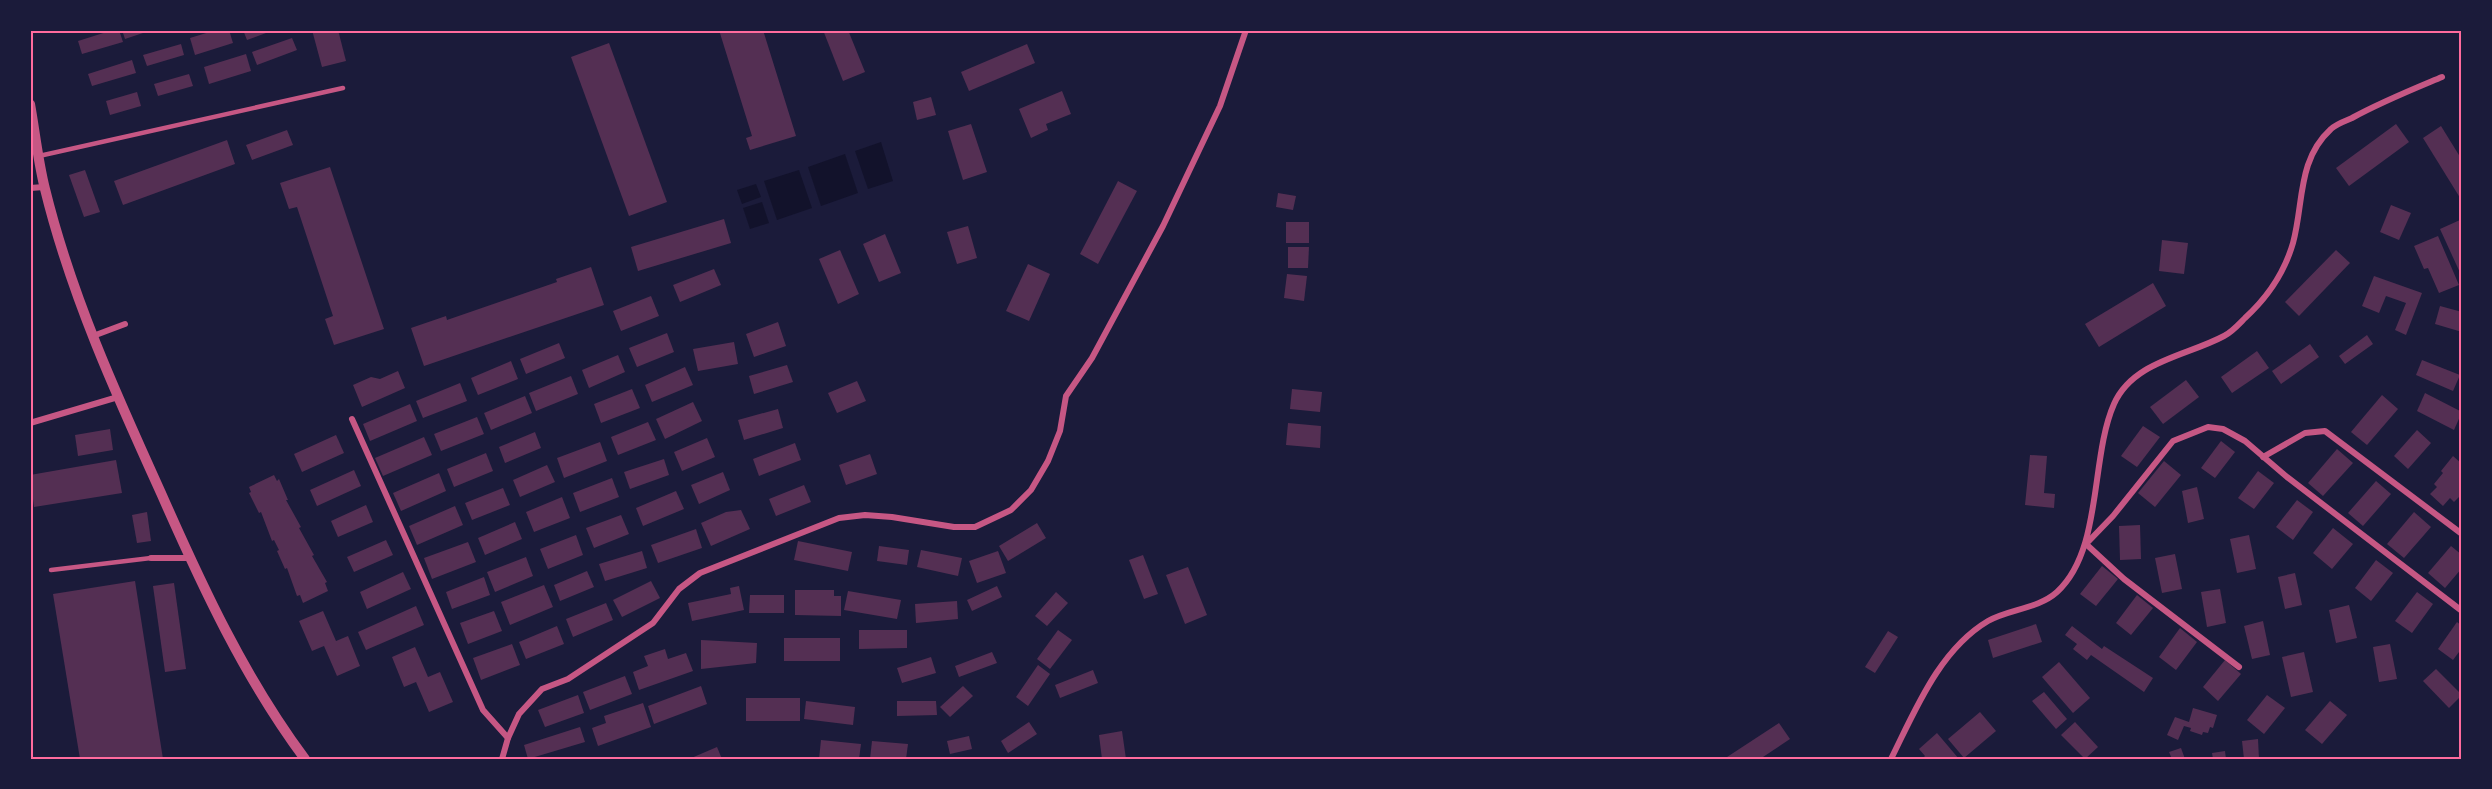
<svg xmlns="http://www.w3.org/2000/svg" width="2492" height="789" font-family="'Sofia Sans Condensed',sans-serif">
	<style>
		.water { fill: #12122b }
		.building { fill: #542f53 }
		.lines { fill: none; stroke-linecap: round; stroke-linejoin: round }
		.service { stroke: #c65784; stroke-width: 4.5 }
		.minor { stroke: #c65784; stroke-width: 6 }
		.tertiary { stroke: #c65784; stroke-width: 10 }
		.neatline { fill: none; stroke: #ff6b9d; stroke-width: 2 }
	</style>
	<rect width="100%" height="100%" fill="#1b1b3a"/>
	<g class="water">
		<path d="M 881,142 L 893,181 L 868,189 L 855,151 Z"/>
		<path d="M 845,154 L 858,193 L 821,206 L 808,167 Z"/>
		<path d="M 799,170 L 812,208 L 777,220 L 764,181 Z"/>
		<path d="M 756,184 L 761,197 L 742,204 L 737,190 Z"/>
		<path d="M 762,202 L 769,223 L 750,229 L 743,208 Z"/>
	</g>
	<g class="building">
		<path d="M 113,30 L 119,30 L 123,42 L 82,54 L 78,41 Z"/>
		<path d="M 122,30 L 152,30 L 125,39 Z"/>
		<path d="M 216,30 L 229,30 L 233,43 L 195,55 L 190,38 Z"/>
		<path d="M 243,30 L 274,30 L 247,40 Z"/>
		<path d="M 312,30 L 338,30 L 346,61 L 322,67 Z"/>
		<path d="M 719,30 L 763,30 L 796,136 L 750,150 L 746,138 L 752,136 Z"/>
		<path d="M 823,30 L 848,30 L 865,72 L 843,81 Z"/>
		<path d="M 292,38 L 297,50 L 257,65 L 252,52 Z"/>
		<path d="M 609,43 L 667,202 L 629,216 L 571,57 Z"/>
		<path d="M 181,44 L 184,55 L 147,66 L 143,55 Z"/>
		<path d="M 1027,44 L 1035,63 L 969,91 L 961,72 Z"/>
		<path d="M 246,54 L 251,71 L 209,84 L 204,67 Z"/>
		<path d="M 132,60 L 136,73 L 92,86 L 88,74 Z"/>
		<path d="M 189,74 L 193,86 L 158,96 L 154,84 Z"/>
		<path d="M 1062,91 L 1071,114 L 1046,124 L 1048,130 L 1031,138 L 1019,109 Z"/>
		<path d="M 137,92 L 141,106 L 110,115 L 106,101 Z"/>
		<path d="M 931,97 L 936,115 L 917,120 L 913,102 Z"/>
		<path d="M 971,124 L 987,172 L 963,180 L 948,131 Z"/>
		<path d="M 2396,124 L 2409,142 L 2349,186 L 2336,168 Z"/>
		<path d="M 2441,126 L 2462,160 L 2462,201 L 2423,138 Z"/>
		<path d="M 287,130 L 293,145 L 252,160 L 246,145 Z"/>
		<path d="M 227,140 L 235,164 L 123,205 L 114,181 Z"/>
		<path d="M 330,167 L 384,329 L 334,345 L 325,319 L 333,316 L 297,207 L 289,209 L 280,183 Z"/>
		<path d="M 85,170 L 100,212 L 84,217 L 69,175 Z"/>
		<path d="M 1118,181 L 1137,191 L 1098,264 L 1080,254 Z"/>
		<path d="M 1278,193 L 1296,196 L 1293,210 L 1276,207 Z"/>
		<path d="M 2391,205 L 2411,213 L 2399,240 L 2380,232 Z"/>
		<path d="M 724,219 L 731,243 L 638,271 L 631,247 Z"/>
		<path d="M 2460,220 L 2462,225 L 2462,277 L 2440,229 Z"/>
		<rect x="1286" y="222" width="23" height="21"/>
		<path d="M 968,226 L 977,258 L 957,264 L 947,232 Z"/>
		<path d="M 885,234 L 901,273 L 879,282 L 863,244 Z"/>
		<path d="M 2438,236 L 2459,285 L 2439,293 L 2428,268 L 2424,269 L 2414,246 Z"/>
		<path d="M 2162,240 L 2188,243 L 2184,274 L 2159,271 Z"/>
		<path d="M 1288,247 L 1309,247 L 1308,268 L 1288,268 Z"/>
		<path d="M 840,250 L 859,294 L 838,304 L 819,259 Z"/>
		<path d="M 2336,250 L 2350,263 L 2299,316 L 2285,302 Z"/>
		<path d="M 1028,264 L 1050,274 L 1029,321 L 1006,311 Z"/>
		<path d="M 591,267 L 604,305 L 424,366 L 411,328 L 446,316 L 447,320 L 557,282 L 556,279 Z"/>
		<path d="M 714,269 L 721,285 L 680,302 L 673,285 Z"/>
		<path d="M 1287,274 L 1307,276 L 1304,301 L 1284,298 Z"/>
		<path d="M 2374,276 L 2422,293 L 2406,335 L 2395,330 L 2406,303 L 2386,296 L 2379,313 L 2362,306 Z"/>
		<path d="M 2153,283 L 2166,306 L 2099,347 L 2085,324 Z"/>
		<path d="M 651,296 L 659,316 L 621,331 L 613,311 Z"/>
		<path d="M 2440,306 L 2462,312 L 2462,332 L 2435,324 Z"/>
		<path d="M 778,322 L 786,346 L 754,357 L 746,334 Z"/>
		<path d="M 667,333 L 674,352 L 637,367 L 629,348 Z"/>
		<path d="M 2367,335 L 2373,344 L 2345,364 L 2339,356 Z"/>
		<path d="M 734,342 L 738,364 L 698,371 L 693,349 Z"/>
		<path d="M 559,343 L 565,358 L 526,374 L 520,359 Z"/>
		<path d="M 2310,344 L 2319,357 L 2281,384 L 2272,371 Z"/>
		<path d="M 2257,351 L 2269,368 L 2232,393 L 2221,377 Z"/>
		<path d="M 618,355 L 625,372 L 589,388 L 582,370 Z"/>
		<path d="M 2422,360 L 2460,375 L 2453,391 L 2416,375 Z"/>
		<path d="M 511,361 L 518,379 L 478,395 L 471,378 Z"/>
		<path d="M 787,365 L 793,382 L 754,394 L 749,376 Z"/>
		<path d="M 685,367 L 693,385 L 652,402 L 645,385 Z"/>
		<path d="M 398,371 L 405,388 L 362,407 L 353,385 L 371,377 L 380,379 Z"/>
		<path d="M 571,376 L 578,394 L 536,411 L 529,393 Z"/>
		<path d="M 2186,380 L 2199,397 L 2163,424 L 2150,407 Z"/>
		<path d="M 857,381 L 866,401 L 837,413 L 828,393 Z"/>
		<path d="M 460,383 L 467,401 L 423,418 L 416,401 Z"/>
		<path d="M 632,389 L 640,408 L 601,423 L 594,404 Z"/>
		<path d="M 1292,389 L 1322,392 L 1320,412 L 1290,409 Z"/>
		<path d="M 2425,393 L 2462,412 L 2454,430 L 2417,411 Z"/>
		<path d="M 2382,395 L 2398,409 L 2367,445 L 2351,432 Z"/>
		<path d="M 525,396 L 532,413 L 491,430 L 484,413 Z"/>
		<path d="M 693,402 L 702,421 L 665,439 L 656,419 Z"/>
		<path d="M 410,404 L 417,421 L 370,441 L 363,424 Z"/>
		<path d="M 778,409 L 783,428 L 744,440 L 738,420 Z"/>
		<path d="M 477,417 L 484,434 L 441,451 L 434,434 Z"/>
		<path d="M 648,422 L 656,440 L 618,455 L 611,437 Z"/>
		<path d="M 1288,423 L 1321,426 L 1320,448 L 1286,445 Z"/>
		<path d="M 2143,426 L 2160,437 L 2137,467 L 2121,456 Z"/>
		<path d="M 110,429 L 113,450 L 78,456 L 75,435 Z"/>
		<path d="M 2417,430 L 2431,443 L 2408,469 L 2394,456 Z"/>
		<path d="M 535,432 L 541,448 L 505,463 L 499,447 Z"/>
		<path d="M 336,435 L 344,453 L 302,472 L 294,454 Z"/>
		<path d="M 424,437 L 432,455 L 383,476 L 375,458 Z"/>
		<path d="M 707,438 L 715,457 L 682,471 L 674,452 Z"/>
		<path d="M 2221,441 L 2235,452 L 2215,478 L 2201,468 Z"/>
		<path d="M 600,442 L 607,461 L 564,478 L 557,458 Z"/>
		<path d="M 795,443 L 801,460 L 759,476 L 753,459 Z"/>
		<path d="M 2337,449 L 2353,463 L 2323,496 L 2308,483 Z"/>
		<path d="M 486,453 L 493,471 L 454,487 L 447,469 Z"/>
		<path d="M 870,454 L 877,474 L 846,485 L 839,465 Z"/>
		<path d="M 2030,455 L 2047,456 L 2044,493 L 2055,494 L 2054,508 L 2025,505 Z"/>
		<path d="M 2453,456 L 2462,464 L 2462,494 L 2454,502 L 2450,498 L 2443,506 L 2430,494 L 2437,487 L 2434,484 L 2443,473 L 2441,471 Z"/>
		<path d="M 664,459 L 669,475 L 630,489 L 624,472 Z"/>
		<path d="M 116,460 L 122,493 L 34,507 L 30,475 Z"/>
		<path d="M 2164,461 L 2181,475 L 2155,507 L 2138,493 Z"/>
		<path d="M 547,465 L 555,482 L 520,497 L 513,480 Z"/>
		<path d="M 354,470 L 361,486 L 317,506 L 310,490 Z"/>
		<path d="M 2258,471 L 2274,483 L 2254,509 L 2238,498 Z"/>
		<path d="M 723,472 L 730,490 L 699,504 L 691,485 Z"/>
		<path d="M 439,473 L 446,491 L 401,511 L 393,493 Z"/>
		<path d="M 274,475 L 277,481 L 279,479 L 288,500 L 286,500 L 301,527 L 299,528 L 314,555 L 312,556 L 327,582 L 325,583 L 328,591 L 303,603 L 300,595 L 297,596 L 287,568 L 285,569 L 277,551 L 279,550 L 274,540 L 272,541 L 261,512 L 259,513 L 249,493 L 251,492 L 249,487 Z"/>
		<path d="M 612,478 L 619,497 L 580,512 L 573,493 Z"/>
		<path d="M 2376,481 L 2391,494 L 2363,526 L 2348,513 Z"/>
		<path d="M 804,485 L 811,502 L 776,516 L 769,499 Z"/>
		<path d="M 2197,487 L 2204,519 L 2188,523 L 2182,491 Z"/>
		<path d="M 503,488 L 510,505 L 472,520 L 465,503 Z"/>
		<path d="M 676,491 L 684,509 L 643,526 L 636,508 Z"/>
		<path d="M 562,497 L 570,518 L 534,532 L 526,512 Z"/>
		<path d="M 2297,500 L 2313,512 L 2293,540 L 2276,527 Z"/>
		<path d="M 366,505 L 373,522 L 338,537 L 331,521 Z"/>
		<path d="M 455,506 L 463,525 L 417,545 L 409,526 Z"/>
		<path d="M 741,510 L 750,529 L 711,546 L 701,523 L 726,512 Z"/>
		<path d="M 147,512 L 151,541 L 137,543 L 132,515 Z"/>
		<path d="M 2414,512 L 2431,527 L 2404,558 L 2387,544 Z"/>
		<path d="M 621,515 L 629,534 L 594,548 L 586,528 Z"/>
		<path d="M 515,522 L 522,539 L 485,555 L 478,538 Z"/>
		<path d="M 1037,523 L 1046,538 L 1008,561 L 999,546 Z"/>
		<path d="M 2140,525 L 2141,559 L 2120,560 L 2119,526 Z"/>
		<path d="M 2333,528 L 2353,544 L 2332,569 L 2313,553 Z"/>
		<path d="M 696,529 L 702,548 L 658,563 L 651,545 Z"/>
		<path d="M 576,535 L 583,555 L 548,569 L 540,549 Z"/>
		<path d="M 2249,535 L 2256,569 L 2237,573 L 2230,539 Z"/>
		<path d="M 386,540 L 393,555 L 354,572 L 347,557 Z"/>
		<path d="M 798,541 L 852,552 L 848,571 L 794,560 Z"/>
		<path d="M 468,542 L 476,562 L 432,579 L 424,558 Z"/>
		<path d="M 879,546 L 909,550 L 907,565 L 877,561 Z"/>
		<path d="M 2451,546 L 2462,555 L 2462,568 L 2445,588 L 2428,573 Z"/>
		<path d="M 921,550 L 962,558 L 958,576 L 917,567 Z"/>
		<path d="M 642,551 L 647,568 L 605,581 L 599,564 Z"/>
		<path d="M 998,551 L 1006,573 L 977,583 L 969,561 Z"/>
		<path d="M 2175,554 L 2182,589 L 2162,593 L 2155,558 Z"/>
		<path d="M 1143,555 L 1158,594 L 1144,599 L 1129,560 Z"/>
		<path d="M 526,557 L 533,576 L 495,592 L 487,572 Z"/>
		<path d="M 2376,560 L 2393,573 L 2371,601 L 2355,588 Z"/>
		<path d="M 2102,566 L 2118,579 L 2096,606 L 2080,594 Z"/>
		<path d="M 1188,567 L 1207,615 L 1185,624 L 1166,575 Z"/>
		<path d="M 587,571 L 594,587 L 560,601 L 554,585 Z"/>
		<path d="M 403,572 L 411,589 L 367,609 L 360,592 Z"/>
		<path d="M 2295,573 L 2302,605 L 2285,609 L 2278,577 Z"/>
		<path d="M 484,577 L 490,595 L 452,609 L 446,592 Z"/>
		<path d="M 135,581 L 163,759 L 80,759 L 53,594 Z"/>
		<path d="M 651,581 L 660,598 L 622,617 L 613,600 Z"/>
		<path d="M 174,583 L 186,669 L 165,672 L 153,586 Z"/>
		<path d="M 544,585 L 553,607 L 510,625 L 501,602 Z"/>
		<path d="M 739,586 L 744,610 L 692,621 L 688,603 L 731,594 L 730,588 Z"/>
		<path d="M 997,586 L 1002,597 L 972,611 L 967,600 Z"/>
		<path d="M 2220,589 L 2226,623 L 2207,627 L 2201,592 Z"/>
		<path d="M 795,590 L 834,590 L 834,596 L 841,596 L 841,616 L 795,615 Z"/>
		<path d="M 848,591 L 901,600 L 897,619 L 844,610 Z"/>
		<path d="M 1056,592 L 1068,603 L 1047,626 L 1035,616 Z"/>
		<path d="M 2417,592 L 2433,604 L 2412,633 L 2395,621 Z"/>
		<path d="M 750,595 L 784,595 L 784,613 L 749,613 Z"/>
		<path d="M 2137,595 L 2153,608 L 2131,635 L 2116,623 Z"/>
		<path d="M 957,601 L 958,619 L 916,623 L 915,604 Z"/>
		<path d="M 606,603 L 613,620 L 573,637 L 566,619 Z"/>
		<path d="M 2349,605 L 2357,638 L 2336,643 L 2329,610 Z"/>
		<path d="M 416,606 L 424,625 L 366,650 L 358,632 Z"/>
		<path d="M 323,611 L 336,641 L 348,636 L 360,666 L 337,676 L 324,646 L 312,651 L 299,621 Z"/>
		<path d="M 494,611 L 502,631 L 468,644 L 460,623 Z"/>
		<path d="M 2263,621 L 2270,655 L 2252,659 L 2244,626 Z"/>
		<path d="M 2457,622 L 2462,626 L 2462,648 L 2453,660 L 2438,649 Z"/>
		<path d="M 2036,624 L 2042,642 L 1993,658 L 1988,640 Z"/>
		<path d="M 557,626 L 564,644 L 526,659 L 519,642 Z"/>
		<path d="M 2072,626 L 2102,649 L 2104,646 L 2153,678 L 2144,692 L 2091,655 L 2087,660 L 2073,649 L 2077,644 L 2065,635 Z"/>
		<path d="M 2180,628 L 2197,642 L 2176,670 L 2159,657 Z"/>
		<path d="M 859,630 L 907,630 L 907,648 L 859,649 Z"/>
		<path d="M 1058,630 L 1072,640 L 1050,669 L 1037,659 Z"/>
		<path d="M 1888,631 L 1898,637 L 1875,673 L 1865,667 Z"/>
		<rect x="784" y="638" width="56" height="23"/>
		<path d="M 701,640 L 757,643 L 756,663 L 701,669 Z"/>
		<path d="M 512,644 L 520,665 L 481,680 L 473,658 Z"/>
		<path d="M 2390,644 L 2397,679 L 2379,682 L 2373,647 Z"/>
		<path d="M 415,647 L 428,677 L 440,672 L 453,702 L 429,712 L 416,682 L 404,687 L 392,657 Z"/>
		<path d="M 665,649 L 668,659 L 686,653 L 693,671 L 639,690 L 633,672 L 648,666 L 644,656 Z"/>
		<path d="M 992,652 L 997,663 L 959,677 L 955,666 Z"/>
		<path d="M 2304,652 L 2313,692 L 2291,697 L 2282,657 Z"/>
		<path d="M 931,657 L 936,673 L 902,683 L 897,668 Z"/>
		<path d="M 2225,660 L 2241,674 L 2218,701 L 2203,687 Z"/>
		<path d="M 2059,662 L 2090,698 L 2073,713 L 2042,677 Z"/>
		<path d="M 1038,665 L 1050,674 L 1028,706 L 1016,697 Z"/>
		<path d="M 2436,669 L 2462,695 L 2449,708 L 2423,681 Z"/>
		<path d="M 1093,670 L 1098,683 L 1060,698 L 1055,685 Z"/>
		<path d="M 625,676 L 632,694 L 590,710 L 583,692 Z"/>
		<path d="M 701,686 L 707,704 L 654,724 L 648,706 Z"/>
		<path d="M 963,686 L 973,696 L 950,717 L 940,707 Z"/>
		<path d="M 2044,692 L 2067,719 L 2056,729 L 2032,701 Z"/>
		<path d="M 578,695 L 584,713 L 545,727 L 538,710 Z"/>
		<path d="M 2267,695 L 2285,708 L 2264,734 L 2247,720 Z"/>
		<rect x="746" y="698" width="54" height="23"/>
		<path d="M 806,701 L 855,707 L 853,725 L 804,719 Z"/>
		<path d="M 897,701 L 936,701 L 937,715 L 897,716 Z"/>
		<path d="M 2330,701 L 2347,715 L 2322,744 L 2305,730 Z"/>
		<path d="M 643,703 L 651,727 L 598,746 L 592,728 L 606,723 L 604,716 Z"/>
		<path d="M 2193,708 L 2217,715 L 2213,728 L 2210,727 L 2208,733 L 2203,732 L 2202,735 L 2190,731 L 2191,728 L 2184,726 L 2178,740 L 2167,735 L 2175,717 L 2189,722 Z"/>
		<path d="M 1980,712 L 1996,731 L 1964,758 L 1948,739 Z"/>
		<path d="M 1029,722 L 1037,734 L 1008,753 L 1001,741 Z"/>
		<path d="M 2075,722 L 2098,747 L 2085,759 L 2061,735 Z"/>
		<path d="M 1779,723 L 1790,739 L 1760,759 L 1724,759 Z"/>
		<path d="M 580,727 L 585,742 L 528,759 L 524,745 Z"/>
		<path d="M 1122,731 L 1126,759 L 1102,759 L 1099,735 Z"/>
		<path d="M 1937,733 L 1959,759 L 1922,759 L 1925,756 L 1919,749 Z"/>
		<path d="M 969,736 L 972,749 L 950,754 L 947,741 Z"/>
		<path d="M 2258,739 L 2259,759 L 2244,759 L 2242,741 Z"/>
		<path d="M 821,740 L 861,744 L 859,759 L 819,759 Z"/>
		<path d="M 872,741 L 908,744 L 906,759 L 870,759 Z"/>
		<path d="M 717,747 L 722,759 L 689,759 Z"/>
		<path d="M 2181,748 L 2185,759 L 2172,759 L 2169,752 Z"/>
		<path d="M 2225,751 L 2226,759 L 2213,759 L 2212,753 Z"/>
	</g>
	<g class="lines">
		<g class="service">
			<path d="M 39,156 L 343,88"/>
			<path d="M 51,570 L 151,558"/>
		</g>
		<g class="minor">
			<path d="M 30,188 L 44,187"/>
			<path d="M 93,336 L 125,324"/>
			<path d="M 352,419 L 483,710 L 508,738"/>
			<path d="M 30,423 L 118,397"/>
			<path d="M 2263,457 L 2305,433 L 2325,431 L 2462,534"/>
			<path d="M 151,558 L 190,558"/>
			<path d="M 2239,667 L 2124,579 L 2086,544 L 2113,516 L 2173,441 L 2208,427 L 2223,429 L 2245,441 L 2287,477 L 2462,611"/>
			<path d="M 502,759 L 508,738 L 519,714 L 542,689 L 568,679 L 653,623 L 679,589 L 700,573 L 839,518 L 865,515 L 892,517 L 954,527 L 975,527 L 1011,510 L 1031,490 L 1048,461 L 1060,431 L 1066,396 L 1092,358 L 1163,226 L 1220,106 L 1246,30"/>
			<path d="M 1891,759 C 1915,711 1939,650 1988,621 C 2009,609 2038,609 2057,592 C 2103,550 2090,458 2114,404 C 2133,361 2187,356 2224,336 C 2232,332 2239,324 2245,318 C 2268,297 2284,274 2293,243 C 2304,203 2297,160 2331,129 C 2336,124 2345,121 2352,118 C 2381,102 2411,90 2442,77"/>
		</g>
		<path class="tertiary" d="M 30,104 C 35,132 38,161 45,189 C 71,295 116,394 161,493 C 202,586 244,677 305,759"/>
	</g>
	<rect width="2492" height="789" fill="none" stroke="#1b1b3a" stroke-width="63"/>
	<rect x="32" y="32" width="2428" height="726" class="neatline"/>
</svg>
